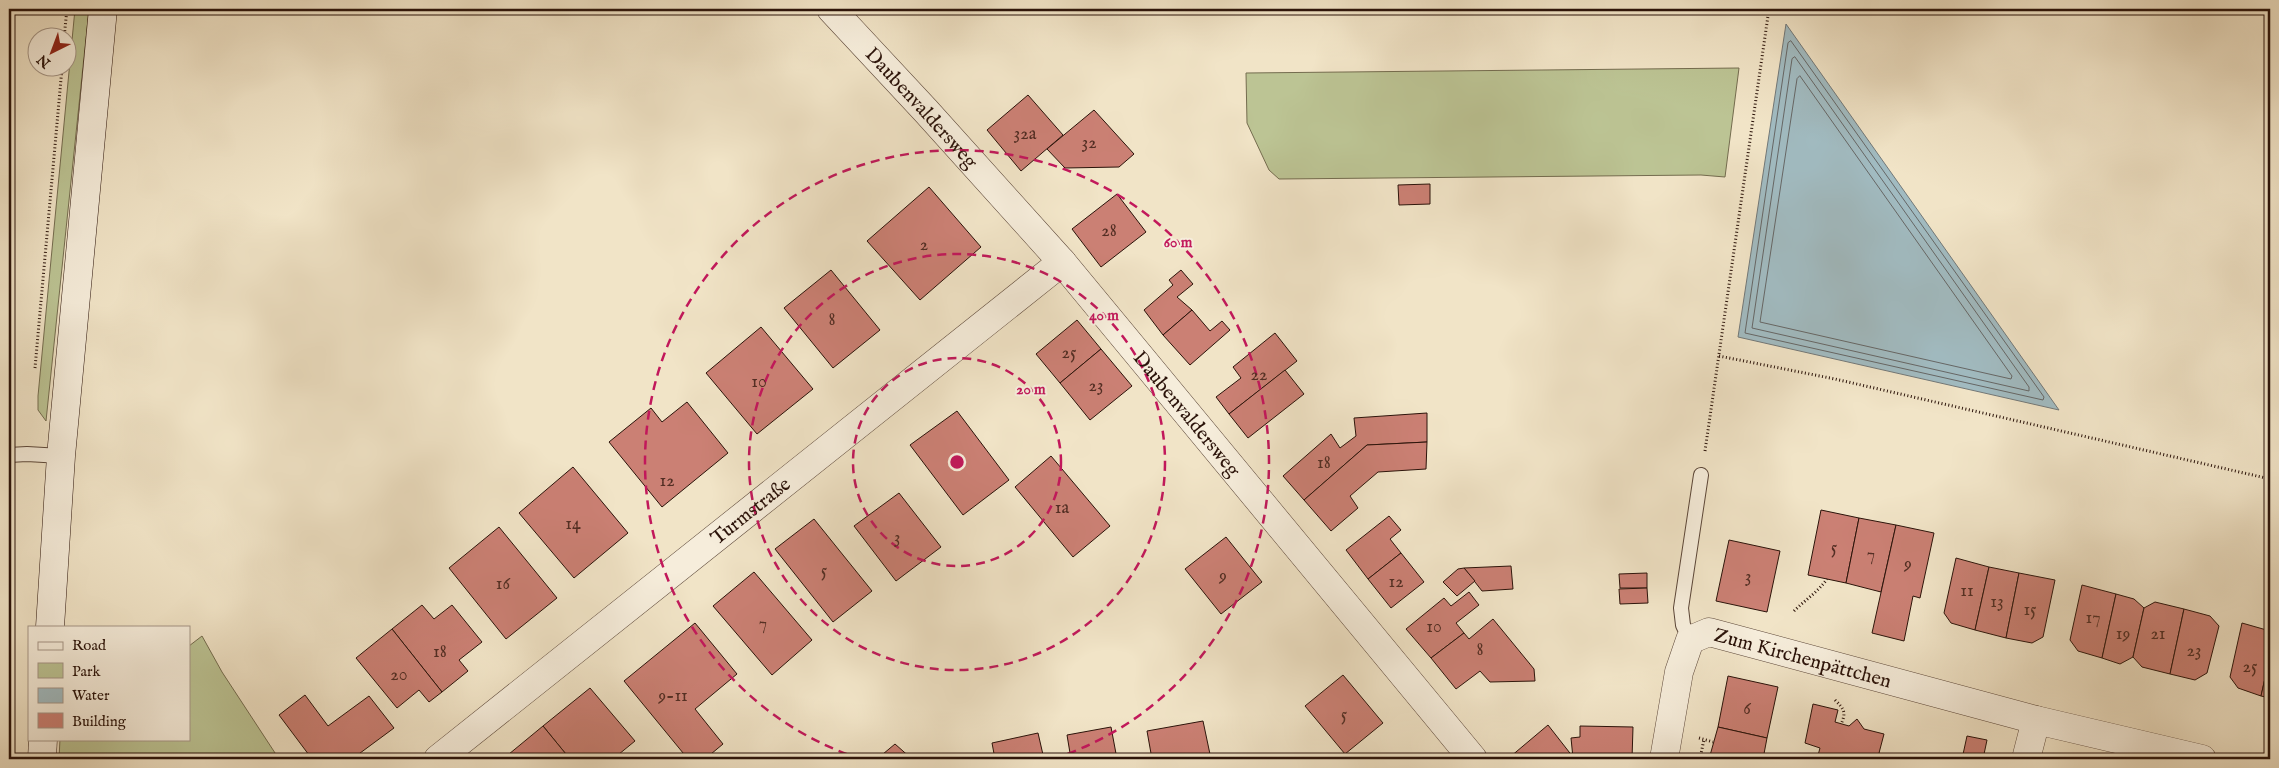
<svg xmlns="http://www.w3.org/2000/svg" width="2279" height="768" font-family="'IM FELL English',serif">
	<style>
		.green { fill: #bcc494; stroke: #746c4f }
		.water { fill: #a1bbc1; stroke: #727878 }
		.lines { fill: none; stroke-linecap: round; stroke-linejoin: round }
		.shore { stroke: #666766; stroke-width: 1 }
		.building { fill: #cb8074; stroke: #2b130a }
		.lane-casing { stroke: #5c4739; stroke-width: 16 }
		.street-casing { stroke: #5c4739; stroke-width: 29 }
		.secondary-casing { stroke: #2b130a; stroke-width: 29 }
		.path { stroke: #2b130a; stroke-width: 3; stroke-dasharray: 1 2.5; stroke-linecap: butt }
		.lane { stroke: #f6eddb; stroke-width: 14 }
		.street { stroke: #f6eddb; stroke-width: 28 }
		.secondary { stroke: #f6eddb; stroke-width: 28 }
		.ring { fill: none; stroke: #c2185b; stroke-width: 2.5; stroke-dasharray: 9 6 }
		.labels { text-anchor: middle; stroke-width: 4; stroke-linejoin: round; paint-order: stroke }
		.number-label { font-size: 18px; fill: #532e24 }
		.street-label { font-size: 20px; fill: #2b130a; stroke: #f6eddb }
		.centre { fill: #c2185b; stroke: #f6eddb; stroke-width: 2.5 }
		.ring-label { font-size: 15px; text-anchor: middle; font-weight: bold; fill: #c2185b; stroke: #f6eddb; stroke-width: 4; stroke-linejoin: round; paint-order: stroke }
	</style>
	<rect width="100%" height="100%" fill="#f1e4c7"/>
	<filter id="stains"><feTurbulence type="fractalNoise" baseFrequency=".004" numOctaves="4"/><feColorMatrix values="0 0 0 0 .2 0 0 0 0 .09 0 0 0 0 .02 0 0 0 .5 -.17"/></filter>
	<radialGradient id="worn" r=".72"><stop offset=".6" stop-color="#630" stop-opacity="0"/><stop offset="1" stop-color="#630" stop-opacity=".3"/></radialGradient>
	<g class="green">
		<path d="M 75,9 L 89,9 L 46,421 L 38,410 L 38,396 Z"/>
		<path d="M 1739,68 L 1725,177 L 1701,175 L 1279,179 L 1269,170 L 1247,123 L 1246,73 Z"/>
		<path d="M 202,636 L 222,672 L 279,759 L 59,759 L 60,739 L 189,739 L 189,646 Z"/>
	</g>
	<path class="water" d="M 1786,24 L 2059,410 L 1738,337 Z"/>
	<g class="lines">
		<g class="shore">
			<path d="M 1791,41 L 2044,397 L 2043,400 L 1745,333 L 1788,43 Z"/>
			<path d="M 1795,57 L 2029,387 L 2029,391 L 1752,328 L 1792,59 Z"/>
			<path d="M 1800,76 L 2012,376 L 2011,379 L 1760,322 L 1797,79 Z"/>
		</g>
	</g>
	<g class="building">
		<path d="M 1028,95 L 1063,135 L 1021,171 L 987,130 Z"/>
		<path d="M 1094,110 L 1134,154 L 1119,167 L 1065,168 L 1047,149 Z"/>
		<path d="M 1430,184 L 1430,204 L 1399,205 L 1398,185 Z"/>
		<path d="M 929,187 L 981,247 L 920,300 L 867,241 Z"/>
		<path d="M 1117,194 L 1146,232 L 1101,267 L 1072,229 Z"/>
		<path d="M 831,270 L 880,330 L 833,368 L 784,308 Z"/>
		<path d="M 1181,270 L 1193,284 L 1177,297 L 1192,310 L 1163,335 L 1144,310 L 1173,285 L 1169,280 Z"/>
		<path d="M 1192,310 L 1210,331 L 1222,321 L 1230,330 L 1190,365 L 1163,335 Z"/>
		<path d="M 1077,320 L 1101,349 L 1060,383 L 1036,354 Z"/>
		<path d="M 761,327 L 813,389 L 757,434 L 706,373 Z"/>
		<path d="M 1275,333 L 1297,361 L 1229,414 L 1216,397 L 1241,378 L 1233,367 Z"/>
		<path d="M 1101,349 L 1132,386 L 1090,420 L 1060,383 Z"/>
		<path d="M 1285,370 L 1304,394 L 1248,438 L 1229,414 Z"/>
		<path d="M 687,402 L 728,453 L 662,507 L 609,442 L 651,408 L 662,422 Z"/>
		<path d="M 957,411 L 1009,480 L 963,515 L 910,445 Z"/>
		<path d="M 1427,413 L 1427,442 L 1367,445 L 1304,500 L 1283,476 L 1331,434 L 1340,448 L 1356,436 L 1354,418 Z"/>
		<path d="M 1427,442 L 1426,469 L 1378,472 L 1350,496 L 1358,508 L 1331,531 L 1304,500 L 1367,445 Z"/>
		<path d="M 1051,456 L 1110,526 L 1073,557 L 1015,487 Z"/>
		<path d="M 573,467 L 628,533 L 574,578 L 519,513 Z"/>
		<path d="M 899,493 L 941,547 L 896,581 L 854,526 Z"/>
		<path d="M 1821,510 L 1859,518 L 1846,583 L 1808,575 Z"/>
		<path d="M 1389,516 L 1401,530 L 1390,539 L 1401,553 L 1368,579 L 1346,550 Z"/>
		<path d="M 1859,518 L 1896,525 L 1881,592 L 1846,583 Z"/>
		<path d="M 814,519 L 872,591 L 833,622 L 775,549 Z"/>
		<path d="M 1896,525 L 1934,533 L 1920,598 L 1913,596 L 1904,641 L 1872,633 Z"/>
		<path d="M 499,527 L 557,598 L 506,639 L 449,568 Z"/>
		<path d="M 1226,537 L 1262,582 L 1221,614 L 1185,569 Z"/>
		<path d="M 1729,540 L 1780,551 L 1767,612 L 1716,601 Z"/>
		<path d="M 1401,553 L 1424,582 L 1391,608 L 1368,579 Z"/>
		<path d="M 1956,558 L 1989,567 L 1975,630 L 1951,623 L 1944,613 Z"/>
		<path d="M 1511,566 L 1513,589 L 1482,591 L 1464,568 Z"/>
		<path d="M 1989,567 L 2019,573 L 2006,638 L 1975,630 Z"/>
		<path d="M 1464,568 L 1475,581 L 1457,596 L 1443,582 L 1458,569 Z"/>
		<path d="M 754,572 L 812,640 L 772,675 L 713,606 Z"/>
		<path d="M 1647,573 L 1647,588 L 1620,588 L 1619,574 Z"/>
		<path d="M 2019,573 L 2055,580 L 2043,637 L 2032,643 L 2006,638 Z"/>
		<path d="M 2082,585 L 2116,594 L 2102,658 L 2078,651 L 2070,640 Z"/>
		<path d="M 1647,588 L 1648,603 L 1620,604 L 1619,589 Z"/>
		<path d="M 1469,592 L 1479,605 L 1456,623 L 1464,633 L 1431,658 L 1406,629 L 1444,598 L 1451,606 Z"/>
		<path d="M 2116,594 L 2134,599 L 2144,608 L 2133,657 L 2120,664 L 2102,658 Z"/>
		<path d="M 2155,602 L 2184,609 L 2170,674 L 2142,667 L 2133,657 L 2144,608 Z"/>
		<path d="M 422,605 L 434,619 L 452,605 L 482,642 L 459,660 L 468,671 L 442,692 L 392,629 Z"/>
		<path d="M 2184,609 L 2210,616 L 2219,626 L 2207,673 L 2195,680 L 2170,674 Z"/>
		<path d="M 1493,619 L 1534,669 L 1535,681 L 1490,682 L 1480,671 L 1456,689 L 1431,658 L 1464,633 L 1469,639 Z"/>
		<path d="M 695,623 L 737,674 L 695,709 L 723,744 L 705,759 L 688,759 L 624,681 Z"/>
		<path d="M 2242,623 L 2270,631 L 2270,656 L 2261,696 L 2238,688 L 2230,677 Z"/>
		<path d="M 392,629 L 442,692 L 429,702 L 419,690 L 397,708 L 356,658 Z"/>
		<path d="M 2270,656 L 2270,698 L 2261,696 Z"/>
		<path d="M 1343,675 L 1383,723 L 1345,754 L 1305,706 Z"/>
		<path d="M 1728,676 L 1778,687 L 1767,738 L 1718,727 Z"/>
		<path d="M 590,688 L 635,741 L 613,759 L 570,759 L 543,726 Z"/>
		<path d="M 305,695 L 328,726 L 369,696 L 394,728 L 352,759 L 312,759 L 279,715 Z"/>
		<path d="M 1813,704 L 1838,710 L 1835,722 L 1849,726 L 1857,719 L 1864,729 L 1884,734 L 1879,753 L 1882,754 L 1881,759 L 1817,759 L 1820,748 L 1805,743 Z"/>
		<path d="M 1203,721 L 1211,759 L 1152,759 L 1147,731 Z"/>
		<path d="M 1548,725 L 1573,757 L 1570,759 L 1512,759 L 1510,757 Z"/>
		<path d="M 543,726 L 570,759 L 503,759 Z"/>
		<path d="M 1580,726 L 1633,727 L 1632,759 L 1573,758 L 1571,738 L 1580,737 Z"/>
		<path d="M 1111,727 L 1117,759 L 1071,759 L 1067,735 Z"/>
		<path d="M 1718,727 L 1767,738 L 1763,759 L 1709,759 Z"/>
		<path d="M 1038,733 L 1044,759 L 995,759 L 992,743 Z"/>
		<path d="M 1967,736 L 1987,740 L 1983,759 L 1962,759 Z"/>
		<path d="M 895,744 L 912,759 L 877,759 Z"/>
		<path d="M 2085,754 L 2110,759 L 2077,759 Z"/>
	</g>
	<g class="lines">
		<defs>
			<g id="lane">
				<path d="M 9,455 L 27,454 L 61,456"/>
				<path d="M 1690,640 L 1683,625 L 1681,608 L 1701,475"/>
			</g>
			<g id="street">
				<path id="s1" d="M 831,9 L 926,111 L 1062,262 L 1473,759"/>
				<path id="s2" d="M 438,759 L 1062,262"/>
				<path id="s3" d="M 1664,759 L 1679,672 L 1690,640 L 1709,632 L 2036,720 L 2202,759"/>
				<path d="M 2026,759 L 2036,720"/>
			</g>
			<g id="secondary">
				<path d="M 50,627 L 61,456 L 103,9"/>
				<path d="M 42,759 L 43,739"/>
			</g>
		</defs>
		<use href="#lane" class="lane-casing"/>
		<use href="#street" class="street-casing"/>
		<use href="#secondary" class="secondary-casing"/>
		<g class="path">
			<path d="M 64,38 L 67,9"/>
			<path d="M 1719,356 L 1835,379 L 2270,479"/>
			<path d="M 35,368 L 62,68"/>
			<path d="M 1705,451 L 1769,9"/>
			<path d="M 1794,611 C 1805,600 1818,592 1827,579"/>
			<path d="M 1835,700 C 1843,708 1847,712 1841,724"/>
			<path d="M 1699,738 L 1713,742"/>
			<path d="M 1700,759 L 1704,739"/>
		</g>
		<use href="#lane" class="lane"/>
		<use href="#street" class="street"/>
		<use href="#secondary" class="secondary"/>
	</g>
	<g class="ring">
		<circle cx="957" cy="462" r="104"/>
		<circle cx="957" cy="462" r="208"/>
		<path d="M861 759A312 312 0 1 1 1053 759"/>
	</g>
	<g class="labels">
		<g class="number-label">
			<text x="1025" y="139">32a</text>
			<text x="1089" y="148">32</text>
			<text x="1109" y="236">28</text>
			<text x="924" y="250">2</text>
			<text x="832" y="325">8</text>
			<text x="1069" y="358">25</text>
			<text x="1259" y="380">22</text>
			<text x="759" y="387">10</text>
			<text x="1096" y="391">23</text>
			<text x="1324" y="468">18</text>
			<text x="667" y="486">12</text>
			<text x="1062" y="513">1a</text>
			<text x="573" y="529">14</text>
			<text x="897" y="543">3</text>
			<text x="1834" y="553">5</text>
			<text x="1871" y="560">7</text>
			<text x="1908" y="569">9</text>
			<text x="824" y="576">5</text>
			<text x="1223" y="581">9</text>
			<text x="1748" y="582">3</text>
			<text x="1396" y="587">12</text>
			<text x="503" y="589">16</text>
			<text x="1967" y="596">11</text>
			<text x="1997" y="607">13</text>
			<text x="2030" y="615">15</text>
			<text x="2093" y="623">17</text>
			<text x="763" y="629">7</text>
			<text x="1434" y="632">10</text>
			<text x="2123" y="639">19</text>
			<text x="2158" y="639">21</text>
			<text x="1480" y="655">8</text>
			<text x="2194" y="656">23</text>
			<text x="440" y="657">18</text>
			<text x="2250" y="672">25</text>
			<text x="399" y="680">20</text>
			<text x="673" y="701">9-11</text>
			<text x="1747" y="714">6</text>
			<text x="1344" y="720">5</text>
		</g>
		<g class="street-label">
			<text dy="7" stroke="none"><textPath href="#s1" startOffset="134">Daubenvaldersweg</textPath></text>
			<text dy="7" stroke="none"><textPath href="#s1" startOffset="539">Daubenvaldersweg</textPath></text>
			<text dy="7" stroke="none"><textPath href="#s2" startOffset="399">Turmstraße</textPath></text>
			<text dy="7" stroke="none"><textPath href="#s3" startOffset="240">Zum Kirchenpättchen</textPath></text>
		</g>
	</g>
	<circle cx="957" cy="462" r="8" class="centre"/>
	<g class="ring-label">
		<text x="1178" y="247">60 m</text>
		<text x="1104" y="320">40 m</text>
		<text x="1031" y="394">20 m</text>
	</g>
	<rect width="2279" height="768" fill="none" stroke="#f1e4c7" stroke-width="30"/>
	<rect x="10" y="10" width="2259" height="748" fill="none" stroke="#2b130a" stroke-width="2.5"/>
	<rect x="15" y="15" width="2249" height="738" fill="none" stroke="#2b130a"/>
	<rect x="28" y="626" width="162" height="115" fill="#f6eddb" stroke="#a59687"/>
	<rect x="38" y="642" width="25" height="8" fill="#f6eddb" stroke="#a59687"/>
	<text x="72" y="650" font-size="15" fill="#2b130a">Road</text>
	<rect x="38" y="663" width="25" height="15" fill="#bcc494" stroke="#a59687"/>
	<text x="72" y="676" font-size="15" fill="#2b130a">Park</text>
	<rect x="38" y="688" width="25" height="15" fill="#a1bbc1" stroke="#a59687"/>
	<text x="72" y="700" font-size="15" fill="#2b130a">Water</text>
	<rect x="38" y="713" width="25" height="15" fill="#cb8074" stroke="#a59687"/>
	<text x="72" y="726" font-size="15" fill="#2b130a">Building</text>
	<g transform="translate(52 52) rotate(222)"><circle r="24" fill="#f6eddb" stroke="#a59687"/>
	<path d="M0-4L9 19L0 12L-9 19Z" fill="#8f2418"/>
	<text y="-8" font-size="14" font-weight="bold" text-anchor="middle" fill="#2b130a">N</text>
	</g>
	<rect width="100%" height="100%" filter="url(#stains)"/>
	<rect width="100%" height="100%" fill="url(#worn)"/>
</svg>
